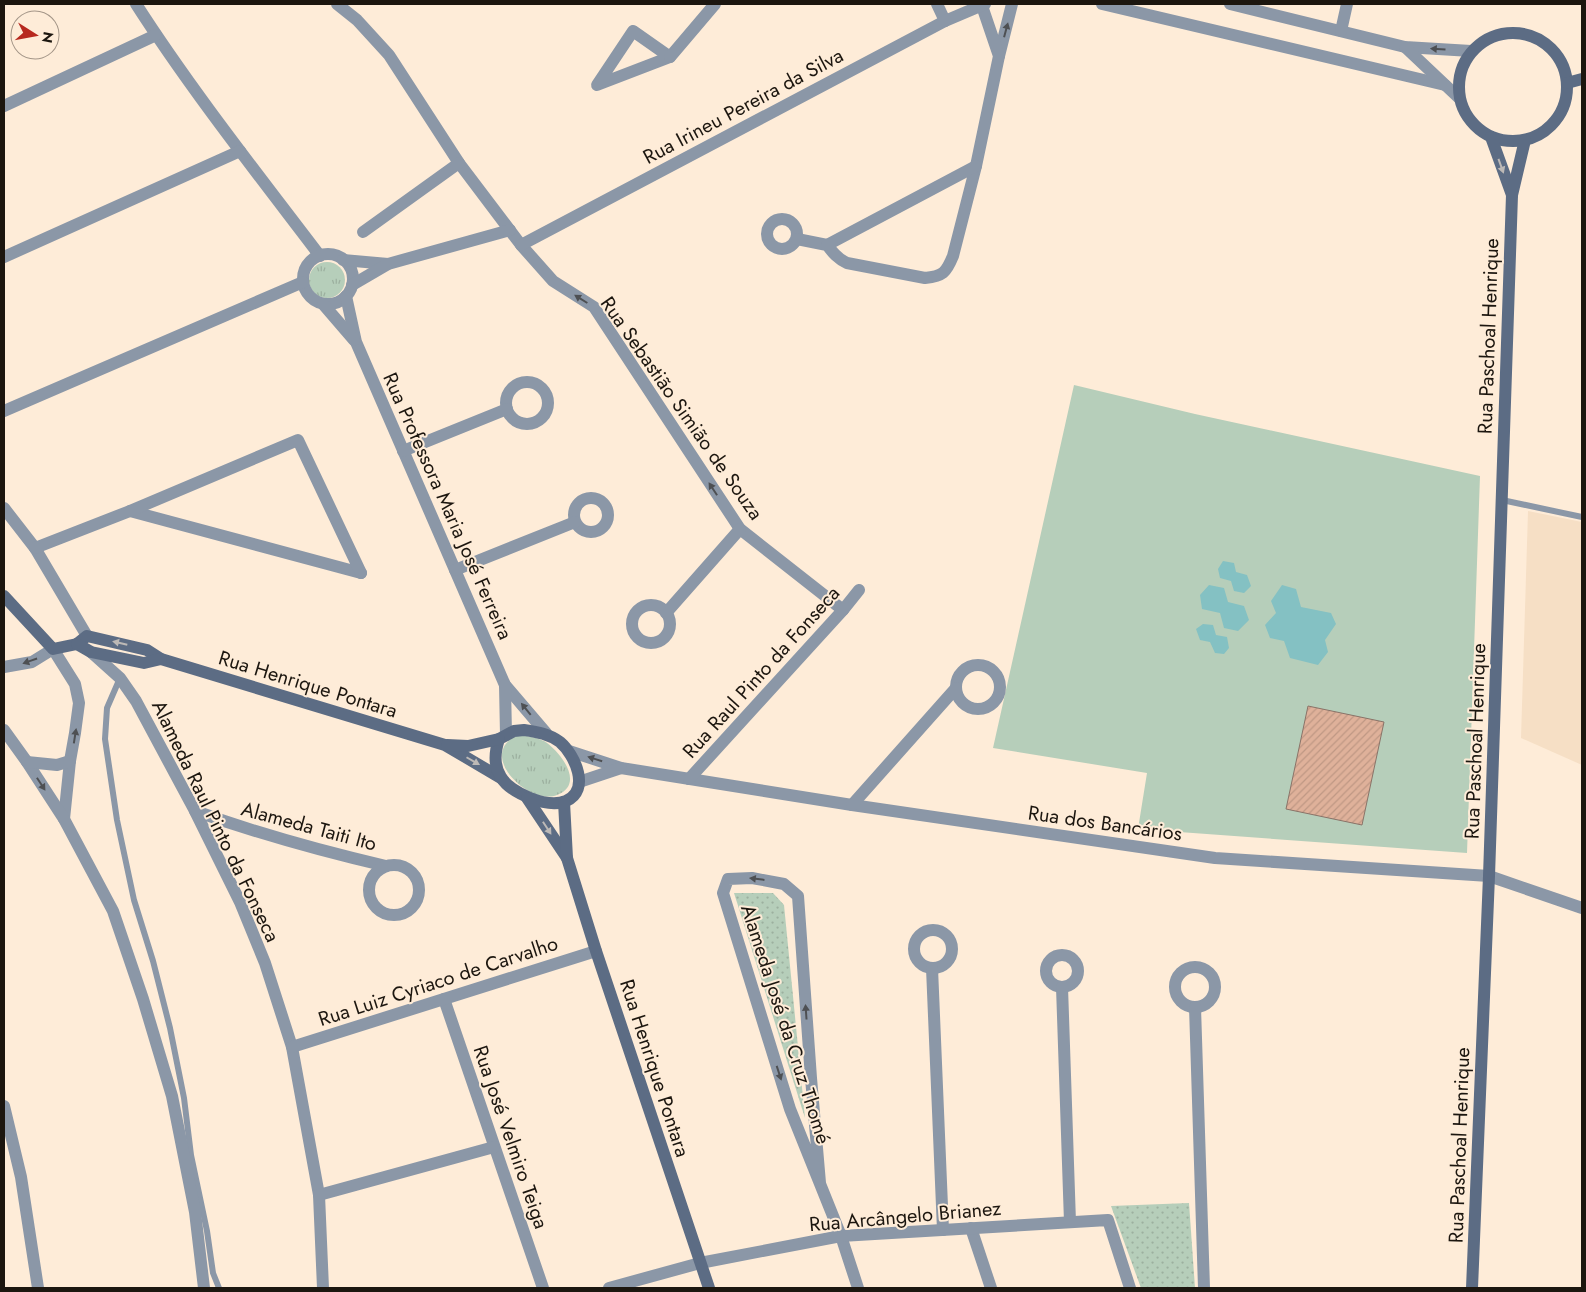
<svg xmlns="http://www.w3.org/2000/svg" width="1586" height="1292" font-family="Jost,sans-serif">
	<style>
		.built { fill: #f6dfc5 }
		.grass { fill: url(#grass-tufts) }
		.park { fill: url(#park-dots) }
		.pitch { fill: #b6ceba }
		.water { fill: #84c1c3 }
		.building { fill: url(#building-hatch); stroke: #897368 }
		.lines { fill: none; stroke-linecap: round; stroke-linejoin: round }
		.lane { stroke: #8b97a7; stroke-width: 6 }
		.street { stroke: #8b97a7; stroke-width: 12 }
		.secondary { stroke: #5c6c84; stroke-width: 12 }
		.oneway { fill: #4e5053 }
		.oneway2 { fill: #bdb9b6 }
		.labels { text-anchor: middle; stroke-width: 4; stroke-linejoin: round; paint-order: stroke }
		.street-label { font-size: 20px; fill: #1c160f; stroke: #feecd8 }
	</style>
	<defs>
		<pattern id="grass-tufts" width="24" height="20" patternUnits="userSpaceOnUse" patternTransform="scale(1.25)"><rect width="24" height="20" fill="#b6ceba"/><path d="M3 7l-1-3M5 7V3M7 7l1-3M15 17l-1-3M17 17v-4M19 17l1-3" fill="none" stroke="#9cb09f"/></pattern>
		<pattern id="park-dots" width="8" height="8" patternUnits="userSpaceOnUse" patternTransform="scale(1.25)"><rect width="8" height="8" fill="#b6ceba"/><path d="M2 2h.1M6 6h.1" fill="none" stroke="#9cb09f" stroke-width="1.8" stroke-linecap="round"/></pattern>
		<pattern id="building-hatch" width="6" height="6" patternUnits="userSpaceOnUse" patternTransform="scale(1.25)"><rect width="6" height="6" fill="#dfb19a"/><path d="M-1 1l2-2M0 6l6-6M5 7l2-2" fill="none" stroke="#bf9884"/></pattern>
	</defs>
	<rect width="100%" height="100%" fill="#feecd8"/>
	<path class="built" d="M 1528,511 L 1582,522 L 1582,765 L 1521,738 Z"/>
	<g class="grass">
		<circle cx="327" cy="280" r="18"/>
		<path d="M 518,735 C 527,736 535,737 544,741 C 560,751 586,784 557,795 C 529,806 475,754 518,735 Z"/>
	</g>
	<g class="park">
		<path d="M 734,893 L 773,893 L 784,905 L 805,1118 Z"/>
		<path d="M 1189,1203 L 1195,1288 L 1141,1288 L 1111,1206 Z"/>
	</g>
	<path class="pitch" d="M 1074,385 L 1195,414 L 1480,476 L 1467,853 L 1138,829 L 1147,773 L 993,748 Z"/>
	<g class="water">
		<path d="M 1223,561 L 1234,563 L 1236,572 L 1247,575 L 1251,586 L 1244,593 L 1234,591 L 1231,581 L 1220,578 L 1218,569 Z"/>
		<path d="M 1209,585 L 1224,588 L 1228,602 L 1244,606 L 1249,620 L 1238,631 L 1224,628 L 1220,613 L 1202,609 L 1200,595 Z"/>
		<path d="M 1282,585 L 1296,589 L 1301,607 L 1331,613 L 1336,624 L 1325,640 L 1328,652 L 1318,665 L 1290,658 L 1284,641 L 1270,638 L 1265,625 L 1276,613 L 1271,601 Z"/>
		<path d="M 1203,624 L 1213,625 L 1216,635 L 1227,637 L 1229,648 L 1224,654 L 1215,653 L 1210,642 L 1200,640 L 1196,629 Z"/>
	</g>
	<path class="building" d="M 1308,706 L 1384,722 L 1362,825 L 1286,809 Z"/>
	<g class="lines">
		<g class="lane">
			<path d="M 1502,500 L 1582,517"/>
			<path d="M 120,678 L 107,708 L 105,739 L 117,820 L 134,900 L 153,961 L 170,1028 L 184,1098 L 191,1155 L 207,1231 L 213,1273 L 219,1288"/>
		</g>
		<g class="street">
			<path d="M 136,4 C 192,91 257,173 320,256"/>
			<path d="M 337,4 L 357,20 L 389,55 L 459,163 L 521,245 L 553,281 L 594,307 L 740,529 L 843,610"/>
			<path d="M 937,4 L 945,21"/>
			<path d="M 1102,4 L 1445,85"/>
			<path d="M 1230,4 L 1405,47 L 1471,51"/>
			<path d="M 633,31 L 670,57 L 597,85 Z"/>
			<path d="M 1341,31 L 1347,4"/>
			<path d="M 1405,47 L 1459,98"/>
			<path d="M 999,56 L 1012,4"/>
			<path d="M 670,57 L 715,4"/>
			<path d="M 4,106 L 156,35"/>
			<circle cx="782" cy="234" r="15"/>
			<path d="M 363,232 L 459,163"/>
			<path d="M 797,239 L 827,245 C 833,253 838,259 847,263 L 925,278 C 943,276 946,273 953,256 L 976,166 L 999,56 L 982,6"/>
			<path d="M 521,245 L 945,21 L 985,4"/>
			<path d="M 827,245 L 976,166"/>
			<circle cx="328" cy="279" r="25"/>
			<path d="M 4,257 L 240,151"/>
			<path d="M 343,260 L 388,264"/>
			<path d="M 352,285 L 388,264 L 510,230"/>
			<path d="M 346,296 L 356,342 L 505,685 L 546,733"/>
			<path d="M 323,304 L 354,340"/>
			<circle cx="527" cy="403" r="21"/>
			<path d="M 4,411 L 303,282"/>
			<path d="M 403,451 L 507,409"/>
			<circle cx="591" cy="515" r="17"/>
			<path d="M 4,508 L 35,548 L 87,636"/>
			<path d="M 130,511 L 361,573"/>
			<path d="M 35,548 L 130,511 L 298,440 L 361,573"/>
			<path d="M 455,570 L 575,522"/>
			<circle cx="651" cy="624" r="19"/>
			<path d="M 666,613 L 740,529"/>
			<path d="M 91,652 L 120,678 L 136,701 L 195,811 L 240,902 L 265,963 L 292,1047 L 319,1195 L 323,1288"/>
			<circle cx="978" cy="687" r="22"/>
			<path d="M 4,667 L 32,662 L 53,649 L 75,684 L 79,703 L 75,733 L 70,761 L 64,819"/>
			<path d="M 505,685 L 506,735"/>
			<path d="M 4,730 L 27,762 L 64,819 L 113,911 L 143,999 L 172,1096 L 195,1212 L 204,1288"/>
			<path d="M 569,751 L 621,768 L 852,805 L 1215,858 L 1489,876 L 1582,908"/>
			<path d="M 27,762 L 57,765 L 70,761"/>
			<path d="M 689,779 L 843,610 L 859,590"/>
			<path d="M 579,782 L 621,768"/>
			<path d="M 852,805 L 956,688"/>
			<path d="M 195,811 C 257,833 321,851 386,866"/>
			<circle cx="394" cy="890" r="25"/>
			<circle cx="933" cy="949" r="19"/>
			<circle cx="1062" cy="971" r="16"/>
			<circle cx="1195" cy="987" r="20"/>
			<path d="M 932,968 L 943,1230"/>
			<path d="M 1062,987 L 1070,1222"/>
			<path d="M 444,999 L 543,1288"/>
			<path d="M 1195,1007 L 1204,1288"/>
			<path d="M 292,1047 L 596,951"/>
			<path d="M 4,1106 L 21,1177 L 38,1288"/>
			<path d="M 820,1183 L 811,1078 L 798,896 L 784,884 L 752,878 L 728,879 L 723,893 L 790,1109 L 841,1236 L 858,1288"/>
			<path d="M 319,1195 L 494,1147"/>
			<path d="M 971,1228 L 991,1288"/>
			<path d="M 609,1288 L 700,1263 L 841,1236 L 1108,1220 L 1130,1288"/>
		</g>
		<g class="secondary">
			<circle cx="1513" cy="87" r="54"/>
			<path d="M 1567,83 L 1582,79"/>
			<path d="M 1491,137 L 1512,195"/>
			<path d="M 4,596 L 53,649 L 77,644"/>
			<path d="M 77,644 L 87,636 L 147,650 L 161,659 L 445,745 L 501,778"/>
			<path d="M 77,644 L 91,652 L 144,663 L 161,659"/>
			<path d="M 524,730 C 538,732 549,734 560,742 C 575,755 591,790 566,801 C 548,809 510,793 501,777 C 493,765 495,751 499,739 L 514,731 Z"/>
			<path d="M 447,745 L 468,746 L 499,739"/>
			<path d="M 527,798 L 567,858"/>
			<path d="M 564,802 L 567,858 L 596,951 L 709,1288"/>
			<path d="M 1472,1288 L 1489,876 L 1512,195 L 1525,140"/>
		</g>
	</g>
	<defs><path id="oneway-solid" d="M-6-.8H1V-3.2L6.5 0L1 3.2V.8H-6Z" transform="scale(1.25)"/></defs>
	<g class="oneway">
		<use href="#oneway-solid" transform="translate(1006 30) rotate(-75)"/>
		<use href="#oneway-solid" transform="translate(1438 49) rotate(-176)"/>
		<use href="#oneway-solid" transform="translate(581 299) rotate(-148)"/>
		<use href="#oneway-solid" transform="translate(713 489) rotate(-123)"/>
		<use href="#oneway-solid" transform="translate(30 661) rotate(161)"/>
		<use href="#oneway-solid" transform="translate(526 709) rotate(-129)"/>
		<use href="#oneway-solid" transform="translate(75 736) rotate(-81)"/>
		<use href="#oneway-solid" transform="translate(595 759) rotate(-163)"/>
		<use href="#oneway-solid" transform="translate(41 784) rotate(57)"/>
		<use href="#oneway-solid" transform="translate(757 879) rotate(-173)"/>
		<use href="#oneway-solid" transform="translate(806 1012) rotate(-94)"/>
		<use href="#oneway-solid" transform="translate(779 1073) rotate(72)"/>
	</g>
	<g class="oneway2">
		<use href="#oneway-solid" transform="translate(1501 166) rotate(70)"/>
		<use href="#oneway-solid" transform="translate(120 643) rotate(-167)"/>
		<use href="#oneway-solid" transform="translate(473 761) rotate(30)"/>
		<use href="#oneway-solid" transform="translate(547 828) rotate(57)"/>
	</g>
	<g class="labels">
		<g class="street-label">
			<text transform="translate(743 106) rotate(-28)" y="7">Rua Irineu Pereira da Silva</text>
			<text transform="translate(1488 336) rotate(-88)" y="7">Rua Paschoal Henrique</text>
			<text transform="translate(682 408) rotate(55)" y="7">Rua Sebastião Simião de Souza</text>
			<text transform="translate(448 506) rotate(66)" y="7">Rua Professora Maria José Ferreira</text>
			<text transform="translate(761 672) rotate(-48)" y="7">Rua Raul Pinto da Fonseca</text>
			<text transform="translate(308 684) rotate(17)" y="7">Rua Henrique Pontara</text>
			<text transform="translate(1475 741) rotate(-88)" y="7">Rua Paschoal Henrique</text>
			<text transform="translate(216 821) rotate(64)" y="7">Alameda Raul Pinto da Fonseca</text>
			<text transform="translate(1105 823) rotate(8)" y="7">Rua dos Bancários</text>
			<text transform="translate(309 826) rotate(15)" y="7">Alameda Taiti Ito</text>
			<text transform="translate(438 981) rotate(-18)" y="7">Rua Luiz Cyriaco de Carvalho</text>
			<text transform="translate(786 1024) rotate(72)" y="7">Alameda José da Cruz Thomé</text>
			<text transform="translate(655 1068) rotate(72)" y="7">Rua Henrique Pontara</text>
			<text transform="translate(511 1137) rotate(71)" y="7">Rua José Velmiro Teiga</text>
			<text transform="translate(1459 1145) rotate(-88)" y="7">Rua Paschoal Henrique</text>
			<text transform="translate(905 1216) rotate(-5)" y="7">Rua Arcângelo Brianez</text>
		</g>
	</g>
	<rect width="1586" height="1292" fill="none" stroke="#1c160f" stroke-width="10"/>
	<g transform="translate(35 35) rotate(101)"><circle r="24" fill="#feecd8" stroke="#a49688"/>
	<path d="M0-4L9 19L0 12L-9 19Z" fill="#b7291f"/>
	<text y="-8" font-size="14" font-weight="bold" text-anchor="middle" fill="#1c160f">N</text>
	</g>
</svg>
